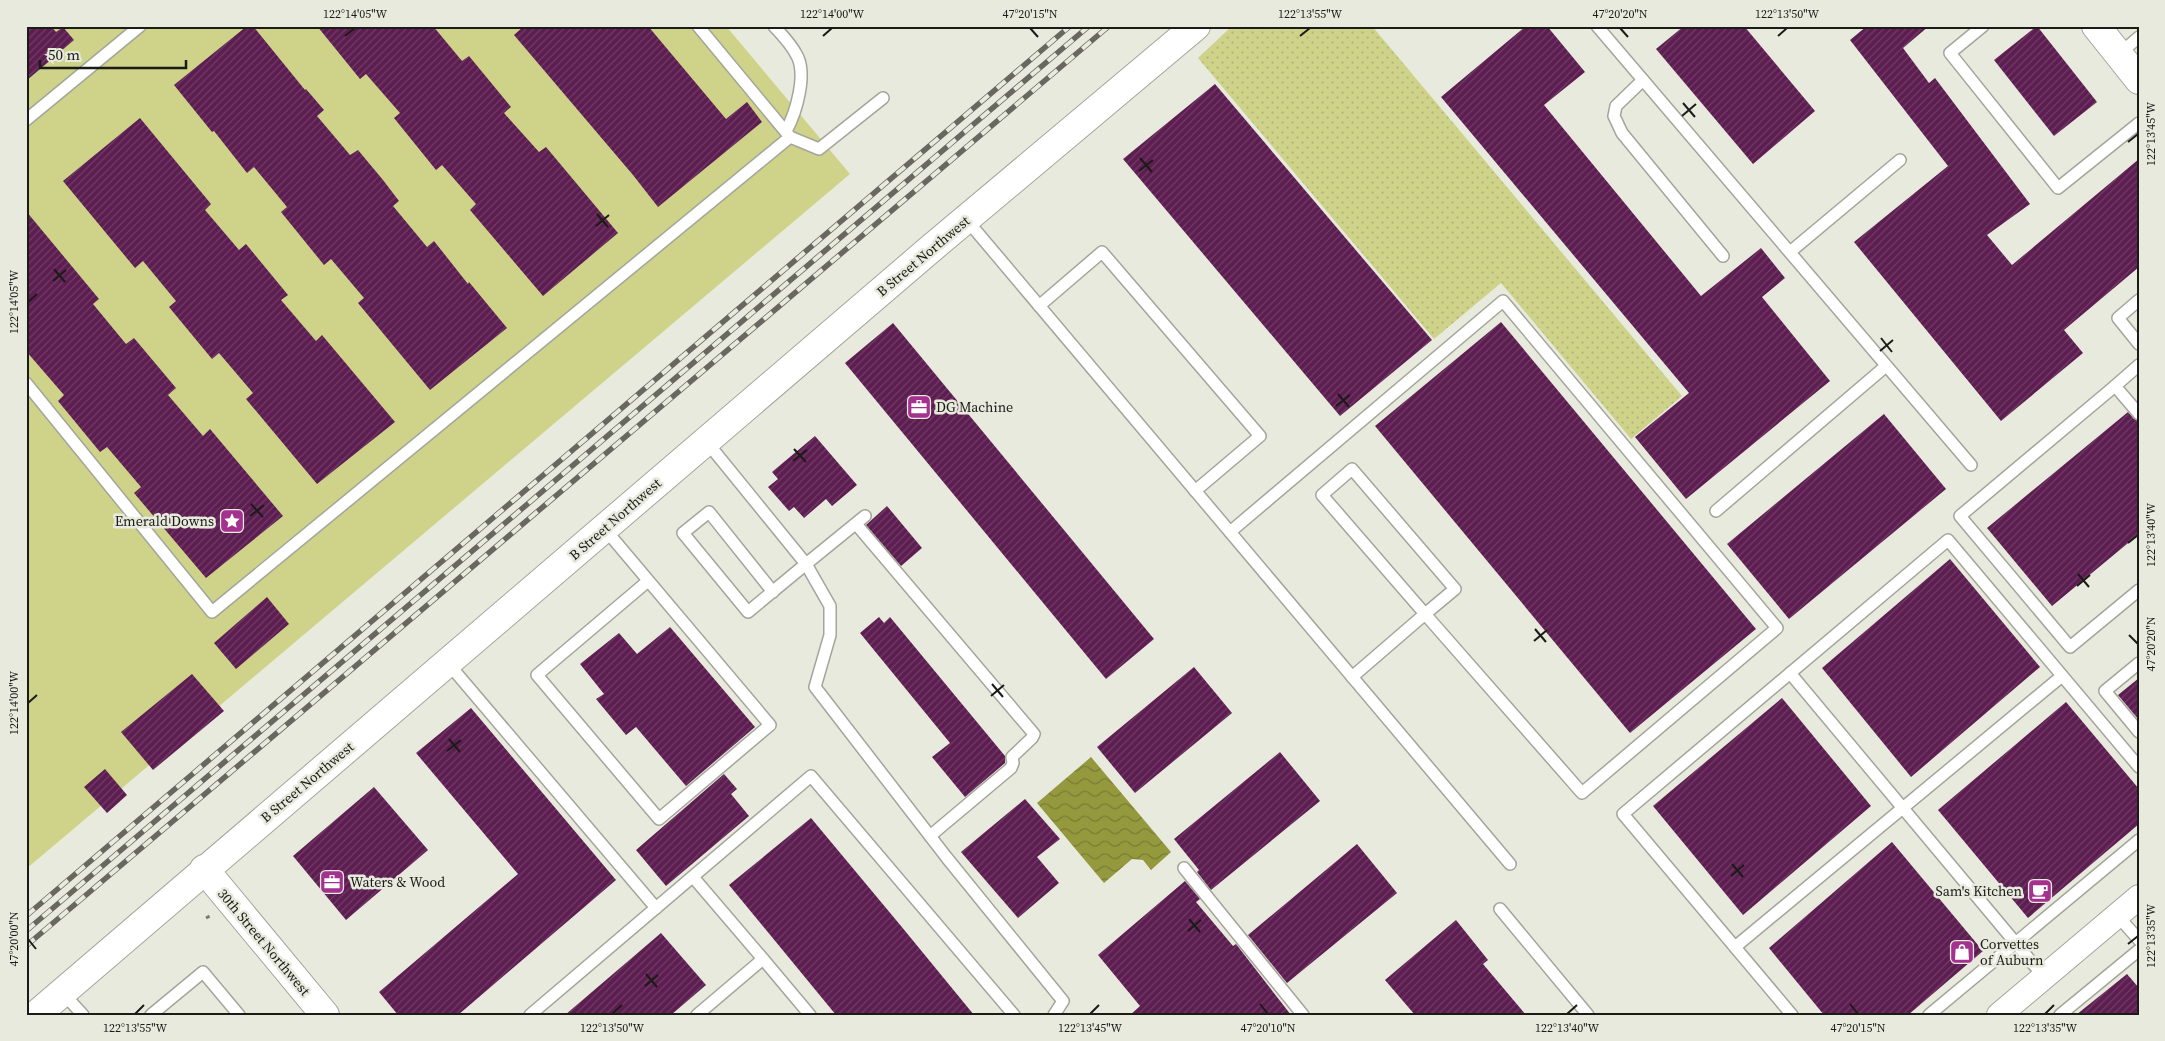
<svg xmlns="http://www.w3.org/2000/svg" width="2165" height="1041" font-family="'Source Serif 4',serif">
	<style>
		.grass { fill: url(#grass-dots) }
		.pitch { fill: #ced389 }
		.water { fill: url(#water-waves) }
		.building { fill: url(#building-hatch) }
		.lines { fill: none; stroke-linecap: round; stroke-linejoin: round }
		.lane-casing { stroke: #a4a59a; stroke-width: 14 }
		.street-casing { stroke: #a4a59a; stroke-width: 26 }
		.secondary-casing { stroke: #a4a59a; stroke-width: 30 }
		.path { stroke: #797a72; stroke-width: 3; stroke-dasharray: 4 2.5; stroke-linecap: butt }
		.lane { stroke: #fff; stroke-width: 11 }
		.street { stroke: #fff; stroke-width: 24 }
		.secondary { stroke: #fff; stroke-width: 28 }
		.rail-casing { stroke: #686861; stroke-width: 5.5 }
		.rail { stroke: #e9eade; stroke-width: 4; stroke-dasharray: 11; stroke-linecap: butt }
		.ticks { fill: none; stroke: #1b1b17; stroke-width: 2 }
		.labels { text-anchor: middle; stroke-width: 5; stroke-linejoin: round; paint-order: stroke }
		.street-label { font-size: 14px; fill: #1b1b17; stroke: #e9eade }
		.poi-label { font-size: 14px; fill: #1b1b17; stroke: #e9eade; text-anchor: start }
		.neatline { fill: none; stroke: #1b1b17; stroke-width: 2 }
		.ticks-label { font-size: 12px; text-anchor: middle; fill: #1b1b17 }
	</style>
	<defs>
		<pattern id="grass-dots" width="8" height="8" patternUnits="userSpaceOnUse" patternTransform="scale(1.25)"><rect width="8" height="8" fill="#ced389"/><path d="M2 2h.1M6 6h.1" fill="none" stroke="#b0b576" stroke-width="1.8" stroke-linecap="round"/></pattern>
		<pattern id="water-waves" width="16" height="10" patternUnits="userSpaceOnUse" patternTransform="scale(1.25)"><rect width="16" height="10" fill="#95993e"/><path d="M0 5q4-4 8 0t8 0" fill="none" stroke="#797c33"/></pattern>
		<pattern id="building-hatch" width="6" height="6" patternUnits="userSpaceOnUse" patternTransform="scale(1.25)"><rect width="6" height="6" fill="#5d1d51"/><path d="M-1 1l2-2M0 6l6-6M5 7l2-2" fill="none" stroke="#703d66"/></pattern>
	</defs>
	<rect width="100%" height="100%" fill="#e9eade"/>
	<path class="grass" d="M 1232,26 L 1372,26 L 1682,396 L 1631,439 L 1501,283 L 1434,339 L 1198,58 Z"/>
	<path class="pitch" d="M 26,26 L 726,26 L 850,174 L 26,869 Z"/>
	<path class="water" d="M 1091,757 L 1171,852 L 1151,870 L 1143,860 L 1132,859 L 1104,883 L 1037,803 Z"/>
	<g class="building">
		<path d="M 26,26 L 51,26 L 56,32 L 63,27 L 74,40 L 26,81 Z"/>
		<path d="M 247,26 L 253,26 L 305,90 L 306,89 L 324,110 L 317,116 L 350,155 L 358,150 L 383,180 L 399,201 L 393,206 L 427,247 L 434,241 L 468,284 L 469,282 L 507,328 L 430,390 L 358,303 L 364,298 L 331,259 L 324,265 L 281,212 L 287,207 L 254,167 L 247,173 L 214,131 L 212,132 L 174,85 Z"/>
		<path d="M 317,26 L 433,26 L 462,61 L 469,56 L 511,107 L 504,113 L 539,152 L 546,147 L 618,233 L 543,296 L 470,210 L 476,204 L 442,165 L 436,170 L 394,118 L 400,113 L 366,74 L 360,79 Z"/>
		<path d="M 524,26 L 648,26 L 726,119 L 747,102 L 762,122 L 658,207 L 633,175 L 514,35 Z"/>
		<path d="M 1526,26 L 1547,26 L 1585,72 L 1544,105 L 1701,296 L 1761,248 L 1785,278 L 1762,297 L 1830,381 L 1686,499 L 1635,437 L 1689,393 L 1441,97 Z"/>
		<path d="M 1684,26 L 1744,26 L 1815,111 L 1753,164 L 1656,49 Z"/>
		<path d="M 1867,26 L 1929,26 L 1903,48 L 1929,83 L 1935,78 L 2030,204 L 1987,235 L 2012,265 L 2139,159 L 2139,267 L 2064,330 L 2083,353 L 2001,421 L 1854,242 L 1948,166 L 1850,40 Z"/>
		<path d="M 2037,26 L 2097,102 L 2054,136 L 1994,60 Z"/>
		<path d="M 1215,84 L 1432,340 L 1340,416 L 1123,159 Z"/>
		<path d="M 140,118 L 211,204 L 205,210 L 239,250 L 246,244 L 288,295 L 281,300 L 316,341 L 322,335 L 395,422 L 317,484 L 246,399 L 253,393 L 219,353 L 212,359 L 169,307 L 176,301 L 143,261 L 135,268 L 63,181 Z"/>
		<path d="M 26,211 L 99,299 L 93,304 L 126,344 L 134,338 L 176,388 L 168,395 L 203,436 L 210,429 L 283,516 L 206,578 L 134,493 L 141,487 L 107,447 L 100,452 L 58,401 L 64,395 L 26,351 Z"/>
		<path d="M 1501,322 L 1756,629 L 1630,733 L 1375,426 Z"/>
		<path d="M 893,323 L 1154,639 L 1106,679 L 845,363 Z"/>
		<path d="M 2128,412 L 2134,419 L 2139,421 L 2139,534 L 2052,606 L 1987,528 Z"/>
		<path d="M 1884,414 L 1946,489 L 1789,619 L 1727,544 Z"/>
		<path d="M 815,436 L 857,485 L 832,506 L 826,499 L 804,518 L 794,507 L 789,511 L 768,487 L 778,479 L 772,472 Z"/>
		<path d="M 887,506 L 922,548 L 901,566 L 866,525 Z"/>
		<path d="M 1950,559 L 2040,667 L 1911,777 L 1822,668 Z"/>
		<path d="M 267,597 L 289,624 L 236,669 L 214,643 Z"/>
		<path d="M 879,617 L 884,623 L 890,617 L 1005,756 L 1005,763 L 965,797 L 932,757 L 950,743 L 860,633 Z"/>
		<path d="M 670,627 L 755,727 L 686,786 L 636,727 L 626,735 L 596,699 L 604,694 L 580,664 L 619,633 L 637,654 Z"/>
		<path d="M 1194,667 L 1232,713 L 1135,793 L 1097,747 Z"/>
		<path d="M 192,674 L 224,711 L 153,770 L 121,732 Z"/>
		<path d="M 2139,678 L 2139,720 L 2118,695 Z"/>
		<path d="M 1782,698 L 1871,806 L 1743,915 L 1653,806 Z"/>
		<path d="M 2066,702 L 2139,789 L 2139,824 L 2028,918 L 1938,810 Z"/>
		<path d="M 471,708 L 616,880 L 458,1015 L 398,1015 L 379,992 L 518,874 L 416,753 Z"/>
		<path d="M 1280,752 L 1320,801 L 1211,890 L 1197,872 L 1199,870 L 1174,839 Z"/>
		<path d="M 105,769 L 127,795 L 107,813 L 84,787 Z"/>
		<path d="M 724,774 L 737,789 L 731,794 L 749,816 L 666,886 L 636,850 Z"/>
		<path d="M 374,787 L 428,850 L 346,920 L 293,856 Z"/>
		<path d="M 1025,799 L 1060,839 L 1037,857 L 1059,883 L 1018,918 L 961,852 Z"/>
		<path d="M 811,818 L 901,926 L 974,1015 L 836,1015 L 729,885 Z"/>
		<path d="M 1892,842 L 1983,951 L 1908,1015 L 1824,1015 L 1769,948 Z"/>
		<path d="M 1357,844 L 1397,893 L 1287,983 L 1248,935 Z"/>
		<path d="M 1185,881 L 1200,899 L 1196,902 L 1233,946 L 1236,944 L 1291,1015 L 1130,1015 L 1140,1006 L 1098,955 Z"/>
		<path d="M 1456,920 L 1488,960 L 1483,964 L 1526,1015 L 1415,1015 L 1385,980 Z"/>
		<path d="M 661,933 L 706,985 L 671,1015 L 565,1015 Z"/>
		<path d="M 2127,974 L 2139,988 L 2139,1015 L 2076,1015 Z"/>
	</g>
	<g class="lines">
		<defs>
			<g id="lane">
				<path d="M 774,26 C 782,35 791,44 796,54 C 808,73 796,113 786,131"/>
				<path d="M 1597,26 L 1971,465"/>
				<path d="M 1983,26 L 1950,53 L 2058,188 L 2139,123"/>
				<path d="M 2118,55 L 2139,37"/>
				<path d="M 1643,80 L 1616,106 L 1614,116 L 1622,133 L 1723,256"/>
				<path d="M 26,120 L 140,26"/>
				<path d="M 790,137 L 819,149 L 883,98"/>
				<path d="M 966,219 L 1510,864"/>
				<path d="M 1790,252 L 1900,160"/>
				<path d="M 2139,300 L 2118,318 L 2139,344"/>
				<path d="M 1039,306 L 1102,252 L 1260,436 L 1195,491"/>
				<path d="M 26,383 L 212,612 L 790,137 L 698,26"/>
				<path d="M 2115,386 L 2139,365"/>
				<path d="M 2139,414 L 2115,386 L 1960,516 L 2070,647 L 2139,590"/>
				<path d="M 706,441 L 806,564 L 748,612 L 683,533 L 709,512 L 773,592"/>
				<path d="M 1716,511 L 1886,366"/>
				<path d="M 865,516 L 806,564 L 830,606 L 830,635 L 815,687 L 947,858 L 1063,1001 L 1054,1015"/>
				<path d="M 856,524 L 1034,734 L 1032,738 L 1012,757 L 1013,763 L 1011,768 L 930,836"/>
				<path d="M 604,528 L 770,725 L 659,819 L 537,675 L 648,581"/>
				<path d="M 1230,532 L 1503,301 L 1777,628 L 1582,793 L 1425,614 L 1455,589 L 1352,469 L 1322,495 L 1425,614 L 1352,677"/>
				<path d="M 447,662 L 656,908"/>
				<path d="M 2139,663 L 2105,691 L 2139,732"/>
				<path d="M 1790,673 L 2044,977"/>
				<path d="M 1184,868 L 1303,1015"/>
				<path d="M 693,877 L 763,959"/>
				<path d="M 1500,909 L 1588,1015"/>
				<path d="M 2117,915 L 2139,940"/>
				<path d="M 1735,947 L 2062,676"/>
				<path d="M 62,992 L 83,1015"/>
				<path d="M 151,1015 L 203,972 L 239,1015"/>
				<path d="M 530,1015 L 811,776 L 1014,1015"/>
				<path d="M 697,1015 L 763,959 L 810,1015"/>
				<path d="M 1792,1015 L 1623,814 L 1948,540 L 2139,767"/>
				<path d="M 1929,1015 L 2139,840"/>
				<path d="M 2060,1015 L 2139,950"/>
			</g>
			<path id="street" d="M 1999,1015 L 2139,897"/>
			<g id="secondary">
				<path d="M 2096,26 L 2139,80"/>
				<path d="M 204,869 L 325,1015"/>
				<path d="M 36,1015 L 928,251 L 1196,26"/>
			</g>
		</defs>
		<use href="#lane" class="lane-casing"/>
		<use href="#street" class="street-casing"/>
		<use href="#secondary" class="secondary-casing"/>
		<path class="path" d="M 206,918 L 210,916"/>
		<use href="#lane" class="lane"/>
		<use href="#street" class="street"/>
		<use href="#secondary" class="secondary"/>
		<defs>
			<g id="rail">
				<path d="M 26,916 L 1070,26"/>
				<path d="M 26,931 L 1089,26"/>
				<path d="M 26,946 L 1109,26"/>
			</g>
		</defs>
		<use href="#rail" class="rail-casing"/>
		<use href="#rail" class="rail"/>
	</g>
	<path class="ticks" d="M 1030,28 L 1038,37M 1620,28 L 1628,37M 345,36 L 355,28M 823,36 L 832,28M 1300,36 L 1310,28M 1778,36 L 1787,28M 1683,103 L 1695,117M 1682,116 L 1696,104M 2128,142 L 2138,134M 1140,158 L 1152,172M 1139,171 L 1153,160M 597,214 L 608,227M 596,226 L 609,215M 54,269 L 65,282M 53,281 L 66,270M 28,302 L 37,294M 1881,338 L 1892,352M 1880,351 L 1893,340M 1338,394 L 1349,407M 1336,406 L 1350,395M 794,449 L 806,462M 793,461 L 807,450M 251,504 L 263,517M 250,516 L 264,505M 2128,543 L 2138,535M 2078,574 L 2089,587M 2077,586 L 2090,575M 1535,629 L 1546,642M 2129,635 L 2138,644M 1534,641 L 1547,630M 992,684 L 1003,697M 991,696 L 1004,685M 28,703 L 37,695M 449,739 L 460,752M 447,751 L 461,740M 1732,864 L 1743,877M 1731,876 L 1744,865M 1189,919 L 1200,932M 1188,931 L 1201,920M 28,939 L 36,949M 2128,944 L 2138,936M 646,974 L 657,987M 645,986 L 658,975M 1260,1004 L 1268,1014M 1850,1004 L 1858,1014M 135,1014 L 144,1005M 612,1014 L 622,1005M 1090,1014 L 1099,1005M 1567,1014 L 1577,1005M 2045,1014 L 2054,1005"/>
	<defs>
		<symbol id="office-square" viewBox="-11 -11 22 22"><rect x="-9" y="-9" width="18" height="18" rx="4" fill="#a3328e" stroke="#e9eade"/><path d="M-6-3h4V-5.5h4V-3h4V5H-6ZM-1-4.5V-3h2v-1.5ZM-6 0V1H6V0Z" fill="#fff"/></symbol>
		<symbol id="sight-square" viewBox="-11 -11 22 22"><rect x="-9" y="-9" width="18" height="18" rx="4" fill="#a3328e" stroke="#e9eade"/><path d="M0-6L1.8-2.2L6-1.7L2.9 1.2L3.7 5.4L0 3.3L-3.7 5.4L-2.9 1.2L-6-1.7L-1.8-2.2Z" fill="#fff"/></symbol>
		<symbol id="cafe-square" viewBox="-11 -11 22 22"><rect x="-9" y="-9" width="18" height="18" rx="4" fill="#a3328e" stroke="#e9eade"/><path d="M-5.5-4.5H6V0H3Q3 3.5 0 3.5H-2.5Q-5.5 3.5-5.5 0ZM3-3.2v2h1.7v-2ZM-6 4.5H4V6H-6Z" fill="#fff"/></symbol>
		<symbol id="shop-square" viewBox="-11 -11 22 22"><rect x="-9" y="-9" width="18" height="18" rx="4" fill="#a3328e" stroke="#e9eade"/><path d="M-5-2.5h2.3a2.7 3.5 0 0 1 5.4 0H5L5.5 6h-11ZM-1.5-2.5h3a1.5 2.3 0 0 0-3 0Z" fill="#fff"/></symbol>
	</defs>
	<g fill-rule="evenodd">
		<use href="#office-square" x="905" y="393" width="28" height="28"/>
		<use href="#sight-square" x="218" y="507" width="28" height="28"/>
		<use href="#office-square" x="318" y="868" width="28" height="28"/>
		<use href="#cafe-square" x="2026" y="877" width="28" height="28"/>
		<use href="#shop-square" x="1948" y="938" width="28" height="28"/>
	</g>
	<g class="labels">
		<g class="street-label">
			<text transform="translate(923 256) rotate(-40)" y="5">B Street Northwest</text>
			<text transform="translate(615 519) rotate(-41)" y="5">B Street Northwest</text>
			<text transform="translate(307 782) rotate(-40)" y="5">B Street Northwest</text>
			<text transform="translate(264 942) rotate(50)" y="5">30th Street Northwest</text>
		</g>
		<g class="poi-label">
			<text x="936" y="412">DG Machine</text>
			<text x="214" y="526" text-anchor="end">Emerald Downs</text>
			<text x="350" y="887">Waters &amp; Wood</text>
			<text x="2022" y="896" text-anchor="end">Sam's Kitchen</text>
			<text x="1980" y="949">Corvettes<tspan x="1980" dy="16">of Auburn</tspan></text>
		</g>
	</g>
	<rect width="2165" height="1041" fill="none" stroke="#e9eade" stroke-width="55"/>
	<path d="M40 60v8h146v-8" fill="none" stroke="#1b1b17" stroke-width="2.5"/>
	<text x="48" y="60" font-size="15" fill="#1b1b17" stroke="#e9eade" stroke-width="4" paint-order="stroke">50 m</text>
	<rect x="28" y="28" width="2110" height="986" class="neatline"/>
	<g class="ticks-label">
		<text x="355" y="18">122°14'05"W</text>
		<text x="832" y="18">122°14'00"W</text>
		<text x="1030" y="18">47°20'15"N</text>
		<text x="1310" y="18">122°13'55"W</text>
		<text x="1620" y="18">47°20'20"N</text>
		<text x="1787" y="18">122°13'50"W</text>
		<text transform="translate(2151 134) rotate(-90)" y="4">122°13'45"W</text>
		<text transform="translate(14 302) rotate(-90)" y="4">122°14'05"W</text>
		<text transform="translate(2151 535) rotate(-90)" y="4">122°13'40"W</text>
		<text transform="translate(2151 644) rotate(-90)" y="4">47°20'20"N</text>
		<text transform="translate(14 703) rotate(-90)" y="4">122°14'00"W</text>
		<text transform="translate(2151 936) rotate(-90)" y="4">122°13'35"W</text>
		<text transform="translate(14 939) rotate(-90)" y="4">47°20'00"N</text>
		<text x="135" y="1032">122°13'55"W</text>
		<text x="612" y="1032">122°13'50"W</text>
		<text x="1090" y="1032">122°13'45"W</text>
		<text x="1268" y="1032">47°20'10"N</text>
		<text x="1567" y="1032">122°13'40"W</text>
		<text x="1858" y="1032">47°20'15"N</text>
		<text x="2045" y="1032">122°13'35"W</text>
	</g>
</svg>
